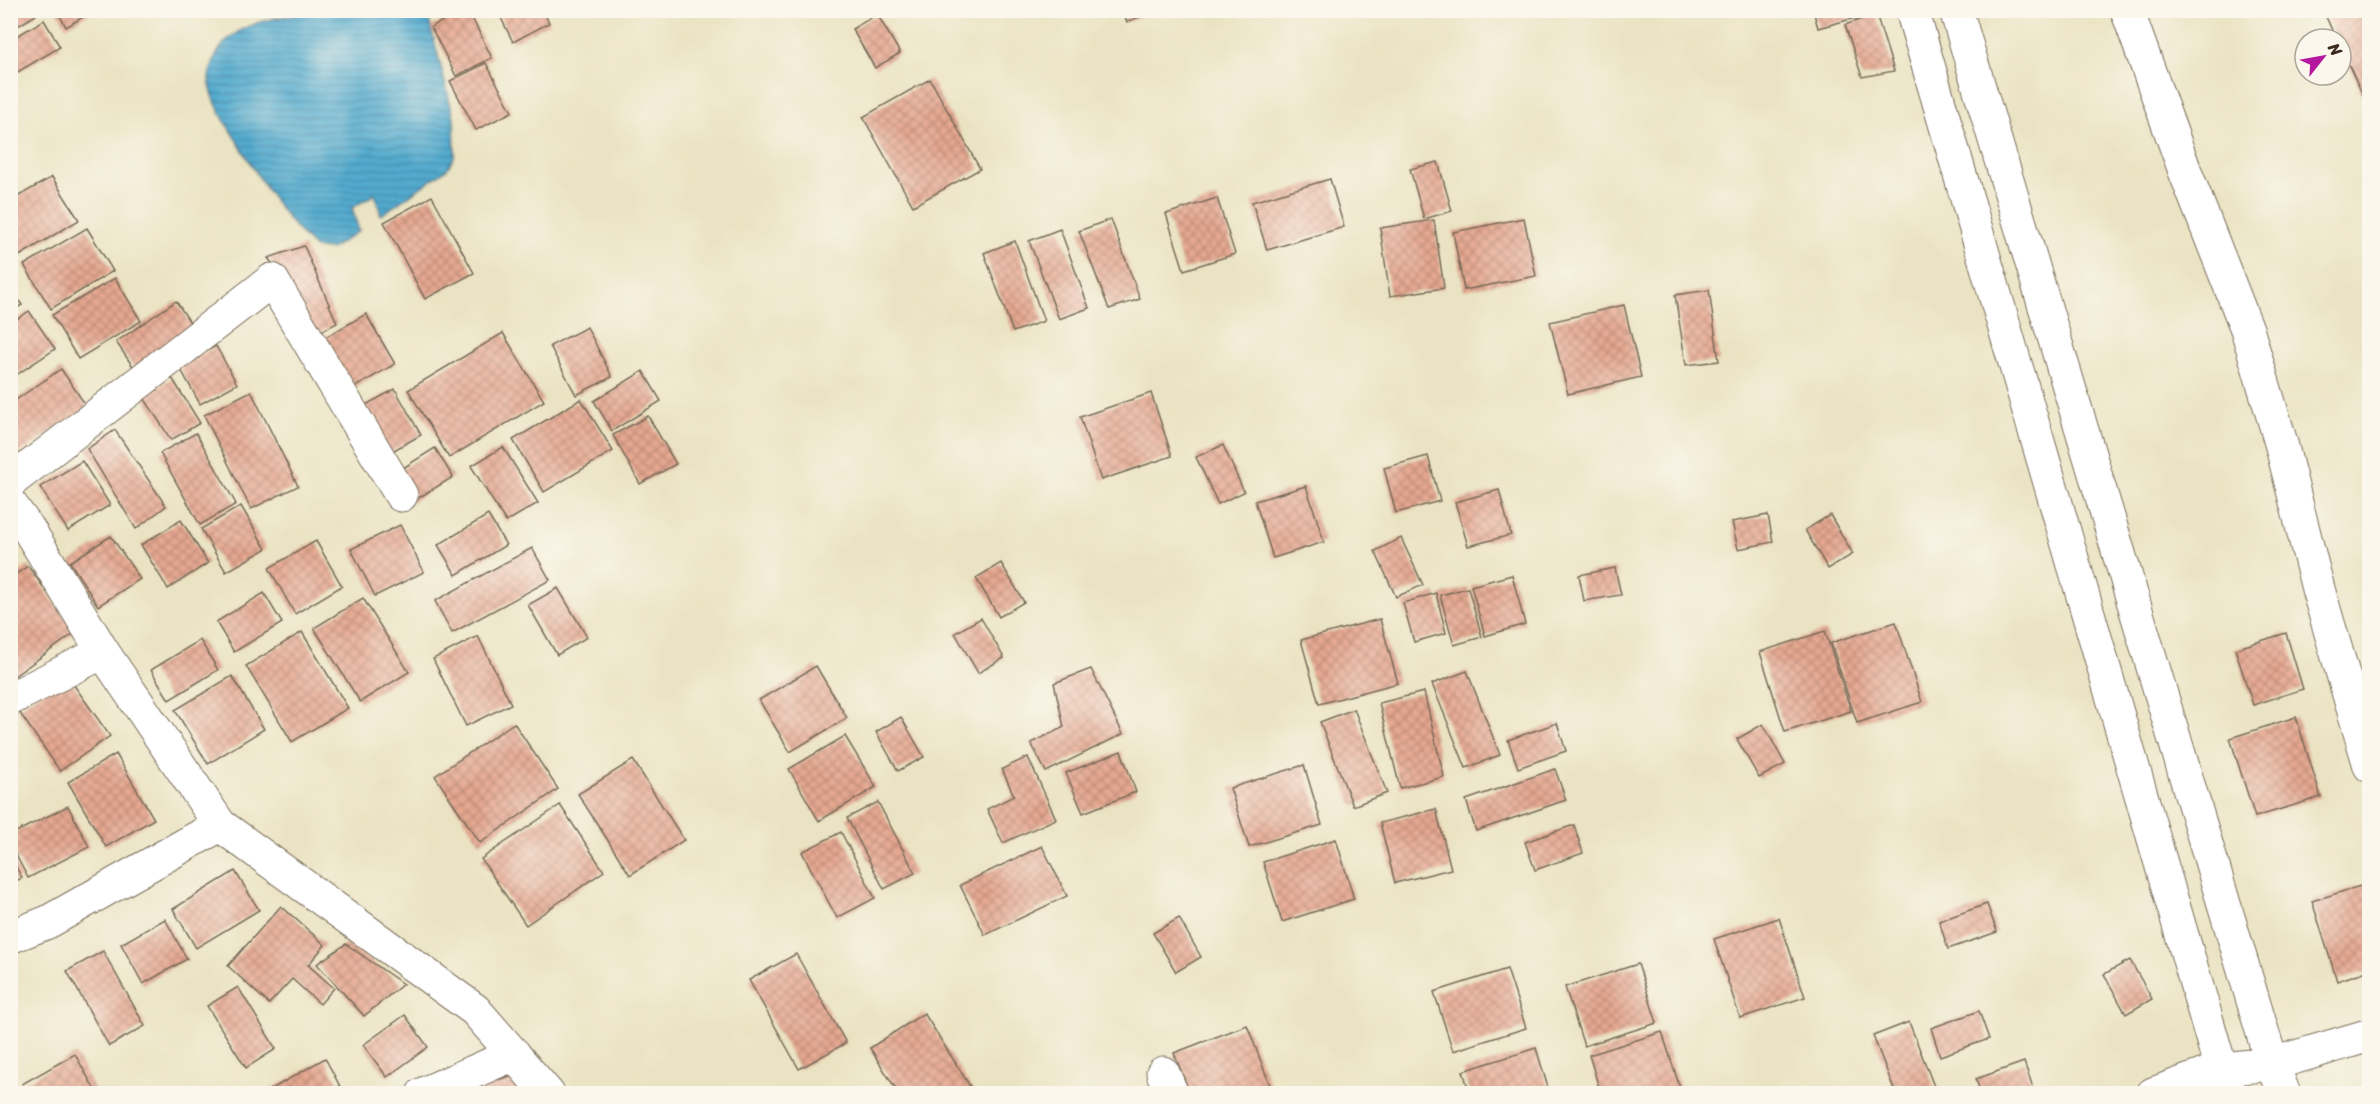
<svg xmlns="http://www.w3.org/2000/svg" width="2380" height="1104" font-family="Sriracha,sans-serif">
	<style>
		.water { fill: url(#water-rules); stroke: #466a76; stroke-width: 1.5 }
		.building { fill: url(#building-cross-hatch) }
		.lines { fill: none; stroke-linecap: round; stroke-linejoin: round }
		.street-casing { stroke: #786b58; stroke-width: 35 }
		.secondary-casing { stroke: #786b58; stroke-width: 35 }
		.primary-casing { stroke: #786b58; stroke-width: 35 }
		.street { stroke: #fff; stroke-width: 33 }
		.secondary { stroke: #fff; stroke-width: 33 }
		.primary { stroke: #fff; stroke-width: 33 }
	</style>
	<defs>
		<pattern id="water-rules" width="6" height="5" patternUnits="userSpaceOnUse" patternTransform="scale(1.5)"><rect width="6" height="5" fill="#52abcf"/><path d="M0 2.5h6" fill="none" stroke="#458ba7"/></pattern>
		<pattern id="building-cross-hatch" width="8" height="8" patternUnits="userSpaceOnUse" patternTransform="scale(1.5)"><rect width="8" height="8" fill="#e6a891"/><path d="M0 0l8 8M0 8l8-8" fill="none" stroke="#bc8976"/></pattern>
	</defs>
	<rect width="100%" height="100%" fill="#fbf7ec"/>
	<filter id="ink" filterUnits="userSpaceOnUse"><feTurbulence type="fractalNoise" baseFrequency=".0167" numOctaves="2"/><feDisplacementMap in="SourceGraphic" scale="12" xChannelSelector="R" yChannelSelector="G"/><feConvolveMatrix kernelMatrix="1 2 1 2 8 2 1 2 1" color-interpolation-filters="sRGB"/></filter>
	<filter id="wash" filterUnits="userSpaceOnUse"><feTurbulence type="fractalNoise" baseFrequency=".008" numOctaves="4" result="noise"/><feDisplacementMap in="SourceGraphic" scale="24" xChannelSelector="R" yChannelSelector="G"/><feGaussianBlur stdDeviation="1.35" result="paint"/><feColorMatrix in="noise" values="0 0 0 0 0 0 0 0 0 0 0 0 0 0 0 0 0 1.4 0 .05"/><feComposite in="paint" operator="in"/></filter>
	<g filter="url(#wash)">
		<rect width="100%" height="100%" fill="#eae3c3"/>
		<path class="water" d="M 324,10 L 427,12 L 454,118 L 455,155 L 447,169 L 381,215 L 375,194 L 352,208 L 359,231 L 331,249 L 315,248 C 285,220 263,185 242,149 C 229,128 212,104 209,79 C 209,73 212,66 214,61 C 228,19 287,16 324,10 Z"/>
		<g id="blocks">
			<g class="building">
				<path d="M 10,10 L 33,10 L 36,15 L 10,31 Z"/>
				<path d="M 57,10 L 95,10 L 66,27 Z"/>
				<path d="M 463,10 L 468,10 L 492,58 L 456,76 L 431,27 Z"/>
				<path d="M 497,10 L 543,10 L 549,23 L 513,42 Z"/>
				<path d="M 1122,10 L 1154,10 L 1154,11 L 1127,22 Z"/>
				<path d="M 1813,10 L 1868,10 L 1870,14 L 1818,28 Z"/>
				<path d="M 2323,10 L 2370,10 L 2370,110 L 2341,49 L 2341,39 L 2336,39 Z"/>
				<path d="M 877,14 L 900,53 L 875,68 L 852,29 Z"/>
				<path d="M 1876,14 L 1894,71 L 1862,77 L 1845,25 Z"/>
				<path d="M 44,20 L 60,47 L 16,73 L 10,63 L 10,40 Z"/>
				<path d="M 486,63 L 512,112 L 476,130 L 450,81 Z"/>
				<path d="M 930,79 L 980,169 L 913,206 L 863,117 Z"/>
				<path d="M 1438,162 L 1452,211 L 1424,219 L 1410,169 Z"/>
				<path d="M 52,177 L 79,220 L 16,258 L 10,248 L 10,201 Z"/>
				<path d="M 1330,179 L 1344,227 L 1267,250 L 1252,202 Z"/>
				<path d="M 432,196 L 474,273 L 425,299 L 384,222 Z"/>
				<path d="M 1217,198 L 1235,254 L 1184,270 L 1166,214 Z"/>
				<path d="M 1524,218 L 1536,276 L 1464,290 L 1453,232 Z"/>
				<path d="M 1111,219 L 1140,299 L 1109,309 L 1079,231 Z"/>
				<path d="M 1434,220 L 1444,288 L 1390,296 L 1380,228 Z"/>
				<path d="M 87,228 L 113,271 L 51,309 L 24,265 Z"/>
				<path d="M 1060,229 L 1089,308 L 1059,319 L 1029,241 Z"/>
				<path d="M 1015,241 L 1044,321 L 1013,332 L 984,253 Z"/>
				<path d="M 304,246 L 337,323 L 316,334 L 290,286 L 268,258 Z"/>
				<path d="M 115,278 L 141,321 L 78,359 L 52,315 Z"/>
				<path d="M 10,288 L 22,305 L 10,312 Z"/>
				<path d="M 1709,290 L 1719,361 L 1686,365 L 1675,295 Z"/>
				<path d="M 176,301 L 195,330 L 136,371 L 116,342 Z"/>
				<path d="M 1624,305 L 1641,377 L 1568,394 L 1550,322 Z"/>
				<path d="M 29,311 L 55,349 L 10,379 L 10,324 Z"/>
				<path d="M 366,314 L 395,364 L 345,393 L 317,342 Z"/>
				<path d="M 587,327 L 612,377 L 576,395 L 550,346 Z"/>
				<path d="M 503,333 L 544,401 L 449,458 L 408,390 Z"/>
				<path d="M 216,346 L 237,384 L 200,404 L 179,366 Z"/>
				<path d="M 61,369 L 87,407 L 10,460 L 10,404 Z"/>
				<path d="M 643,371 L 661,401 L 612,431 L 594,401 Z"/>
				<path d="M 172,378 L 200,423 L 171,440 L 143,396 Z"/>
				<path d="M 395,389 L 421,435 L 387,454 L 360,408 Z"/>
				<path d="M 251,391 L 298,486 L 251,509 L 204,415 Z"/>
				<path d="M 1151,393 L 1172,456 L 1101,480 L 1080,417 Z"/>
				<path d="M 581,399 L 613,451 L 544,492 L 513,440 Z"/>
				<path d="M 648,416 L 676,464 L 640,484 L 613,435 Z"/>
				<path d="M 115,430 L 166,506 L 136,529 L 87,449 Z"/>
				<path d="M 196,433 L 236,504 L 200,525 L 160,453 Z"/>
				<path d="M 1223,445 L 1244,492 L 1218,504 L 1196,457 Z"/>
				<path d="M 503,447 L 538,503 L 506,522 L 471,466 Z"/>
				<path d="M 435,448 L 453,477 L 412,502 L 395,473 Z"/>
				<path d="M 1428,456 L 1440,501 L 1396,513 L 1384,468 Z"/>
				<path d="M 82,461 L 110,505 L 68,531 L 40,487 Z"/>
				<path d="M 1306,486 L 1324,542 L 1273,558 L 1255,501 Z"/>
				<path d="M 1499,490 L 1511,535 L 1468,546 L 1455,502 Z"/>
				<path d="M 241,506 L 266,549 L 226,572 L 201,529 Z"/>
				<path d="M 488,515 L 506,545 L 456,575 L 438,545 Z"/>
				<path d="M 1768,515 L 1773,542 L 1738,549 L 1732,522 Z"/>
				<path d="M 1830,515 L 1853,554 L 1828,569 L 1805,530 Z"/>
				<path d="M 181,520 L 208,563 L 168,589 L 141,545 Z"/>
				<path d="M 400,525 L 424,572 L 375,596 L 351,549 Z"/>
				<path d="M 111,536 L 140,579 L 98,606 L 70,562 Z"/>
				<path d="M 1401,538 L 1423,585 L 1396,597 L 1375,551 Z"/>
				<path d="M 316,541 L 342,586 L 295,614 L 269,568 Z"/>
				<path d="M 532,548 L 550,580 L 452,633 L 435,601 Z"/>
				<path d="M 1001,563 L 1024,602 L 999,617 L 976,578 Z"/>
				<path d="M 28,566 L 76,632 L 10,679 L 10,578 Z"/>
				<path d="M 1615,568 L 1621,595 L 1584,601 L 1579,575 Z"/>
				<path d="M 1512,575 L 1525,624 L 1485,636 L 1471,586 Z"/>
				<path d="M 558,588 L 587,637 L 557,655 L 528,605 Z"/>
				<path d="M 1468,588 L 1482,637 L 1454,645 L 1440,595 Z"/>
				<path d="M 264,593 L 282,623 L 234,652 L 216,622 Z"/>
				<path d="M 1436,593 L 1446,633 L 1414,642 L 1403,603 Z"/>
				<path d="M 363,598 L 409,672 L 360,702 L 314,628 Z"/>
				<path d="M 981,618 L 1004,658 L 978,673 L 955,633 Z"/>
				<path d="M 1380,619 L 1398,683 L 1319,704 L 1301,640 Z"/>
				<path d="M 1896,622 L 1922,702 L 1857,723 L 1831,643 Z"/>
				<path d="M 1825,631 L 1851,711 L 1785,732 L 1760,652 Z"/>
				<path d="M 302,632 L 348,708 L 292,742 L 246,666 Z"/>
				<path d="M 2286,633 L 2303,689 L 2253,705 L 2235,649 Z"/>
				<path d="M 478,636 L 511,704 L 466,726 L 433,659 Z"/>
				<path d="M 200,640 L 218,670 L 169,700 L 151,670 Z"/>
				<path d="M 816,666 L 847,718 L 790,752 L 759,700 Z"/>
				<path d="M 1091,669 L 1123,734 L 1046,772 L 1031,743 L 1064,727 L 1054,683 Z"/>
				<path d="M 1467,671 L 1500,755 L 1466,768 L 1432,684 Z"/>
				<path d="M 66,674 L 110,736 L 60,771 L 17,709 Z"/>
				<path d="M 232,676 L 264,729 L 208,764 L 175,710 Z"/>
				<path d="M 1424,692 L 1444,777 L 1400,788 L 1379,703 Z"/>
				<path d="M 1354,709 L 1387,793 L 1353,806 L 1320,722 Z"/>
				<path d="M 901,717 L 924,757 L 898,771 L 876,732 Z"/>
				<path d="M 2296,717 L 2321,797 L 2255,817 L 2230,738 Z"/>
				<path d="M 514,723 L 558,789 L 480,843 L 435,776 Z"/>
				<path d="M 1557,723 L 1566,751 L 1518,768 L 1508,740 Z"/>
				<path d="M 1763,724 L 1785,764 L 1759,778 L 1737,739 Z"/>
				<path d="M 845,736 L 876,787 L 819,821 L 789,769 Z"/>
				<path d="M 1121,751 L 1136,792 L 1083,813 L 1066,773 Z"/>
				<path d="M 116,754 L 154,819 L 106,847 L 68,782 Z"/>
				<path d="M 1028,757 L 1056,819 L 1003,843 L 987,809 L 1014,796 L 1002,769 Z"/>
				<path d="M 633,760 L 684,840 L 630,875 L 578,794 Z"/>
				<path d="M 1304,765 L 1322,825 L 1249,847 L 1230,788 Z"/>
				<path d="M 1555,769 L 1566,800 L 1476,831 L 1466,800 Z"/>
				<path d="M 878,802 L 915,873 L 884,889 L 847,818 Z"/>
				<path d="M 560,805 L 604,871 L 526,925 L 481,859 Z"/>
				<path d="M 68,806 L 89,847 L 28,878 L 10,844 L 10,835 Z"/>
				<path d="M 1436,809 L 1451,869 L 1395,883 L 1380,823 Z"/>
				<path d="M 1574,825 L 1583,853 L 1535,870 L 1525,842 Z"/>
				<path d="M 841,832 L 875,898 L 837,918 L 802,852 Z"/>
				<path d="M 1336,839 L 1354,899 L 1282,922 L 1263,862 Z"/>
				<path d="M 1042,846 L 1067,896 L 985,935 L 960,885 Z"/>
				<path d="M 10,856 L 22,878 L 10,884 Z"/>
				<path d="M 235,871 L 259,910 L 196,948 L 173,909 Z"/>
				<path d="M 2370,883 L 2370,970 L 2337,981 L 2312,901 Z"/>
				<path d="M 1987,904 L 1997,932 L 1948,949 L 1939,921 Z"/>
				<path d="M 281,906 L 325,945 L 308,965 L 334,988 L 320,1004 L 292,979 L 269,1004 L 228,966 Z"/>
				<path d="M 1179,918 L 1201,957 L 1176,972 L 1153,933 Z"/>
				<path d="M 1779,918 L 1805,997 L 1740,1018 L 1714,939 Z"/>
				<path d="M 165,919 L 187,959 L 143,984 L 121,944 Z"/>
				<path d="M 346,944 L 403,984 L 364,1016 L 317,964 Z"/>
				<path d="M 103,951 L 145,1026 L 109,1046 L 67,971 Z"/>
				<path d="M 796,954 L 846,1043 L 799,1069 L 749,980 Z"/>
				<path d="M 2130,960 L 2152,999 L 2126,1014 L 2104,974 Z"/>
				<path d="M 1638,964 L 1657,1023 L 1584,1046 L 1565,987 Z"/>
				<path d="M 1507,969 L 1526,1028 L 1453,1051 L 1434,992 Z"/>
				<path d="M 238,987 L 276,1049 L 246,1068 L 207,1006 Z"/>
				<path d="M 1979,1011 L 1989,1039 L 1940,1056 L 1931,1028 Z"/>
				<path d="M 924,1013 L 975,1094 L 899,1094 L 870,1048 Z"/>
				<path d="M 405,1015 L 428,1047 L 387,1077 L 363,1045 Z"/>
				<path d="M 1909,1022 L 1937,1094 L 1896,1094 L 1873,1036 Z"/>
				<path d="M 1247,1025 L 1273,1093 L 1190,1094 L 1174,1053 Z"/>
				<path d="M 1662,1032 L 1681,1091 L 1674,1094 L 1601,1094 L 1589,1055 Z"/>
				<path d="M 1536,1048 L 1550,1094 L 1470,1094 L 1463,1071 Z"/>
				<path d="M 75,1054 L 97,1094 L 27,1094 L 22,1084 Z"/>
				<path d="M 325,1058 L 344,1094 L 263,1094 Z"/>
				<path d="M 2024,1062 L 2034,1090 L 2024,1094 L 1981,1094 L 1976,1079 Z"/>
				<path d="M 522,1073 L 534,1094 L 449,1094 L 448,1093 Z"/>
			</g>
		</g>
	</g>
	<g filter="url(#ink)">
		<use href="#blocks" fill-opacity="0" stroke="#786b58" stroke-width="1.5"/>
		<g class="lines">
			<defs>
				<g id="street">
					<path d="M 2127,10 L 2186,174 L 2247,329 L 2281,443 L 2318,589 L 2370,766"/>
					<path d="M 10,482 L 272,280 L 401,495"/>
					<path d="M 10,699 L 103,652"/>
					<path d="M 10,937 L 48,922 L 220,825"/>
					<path d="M 1163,1073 L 1172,1094"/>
					<path d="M 423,1094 L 514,1054"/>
					<path d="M 2153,1094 L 2221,1069 L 2272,1064 L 2370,1035"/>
				</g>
				<path id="secondary" d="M 10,504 L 29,530 L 103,652 L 220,825 L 475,1010 L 548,1094"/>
				<g id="primary">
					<path d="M 1912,10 L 2221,1069 L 2230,1094"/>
					<path d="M 1956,10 L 2272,1064 L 2284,1094"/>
				</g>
			</defs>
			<use href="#street" class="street-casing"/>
			<use href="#secondary" class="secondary-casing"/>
			<use href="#primary" class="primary-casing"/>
			<use href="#street" class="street"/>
			<use href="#secondary" class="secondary"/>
			<use href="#primary" class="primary"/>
		</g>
	</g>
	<rect width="2380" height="1104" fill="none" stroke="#fbf7ec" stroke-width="36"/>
	<g transform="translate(2323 57) rotate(59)"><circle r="28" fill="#fbf7ec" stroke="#aea59a" stroke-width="1.5"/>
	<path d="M0-4.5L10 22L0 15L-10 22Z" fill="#b5179e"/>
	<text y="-9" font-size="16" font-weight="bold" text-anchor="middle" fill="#3b2a1e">N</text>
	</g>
</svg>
